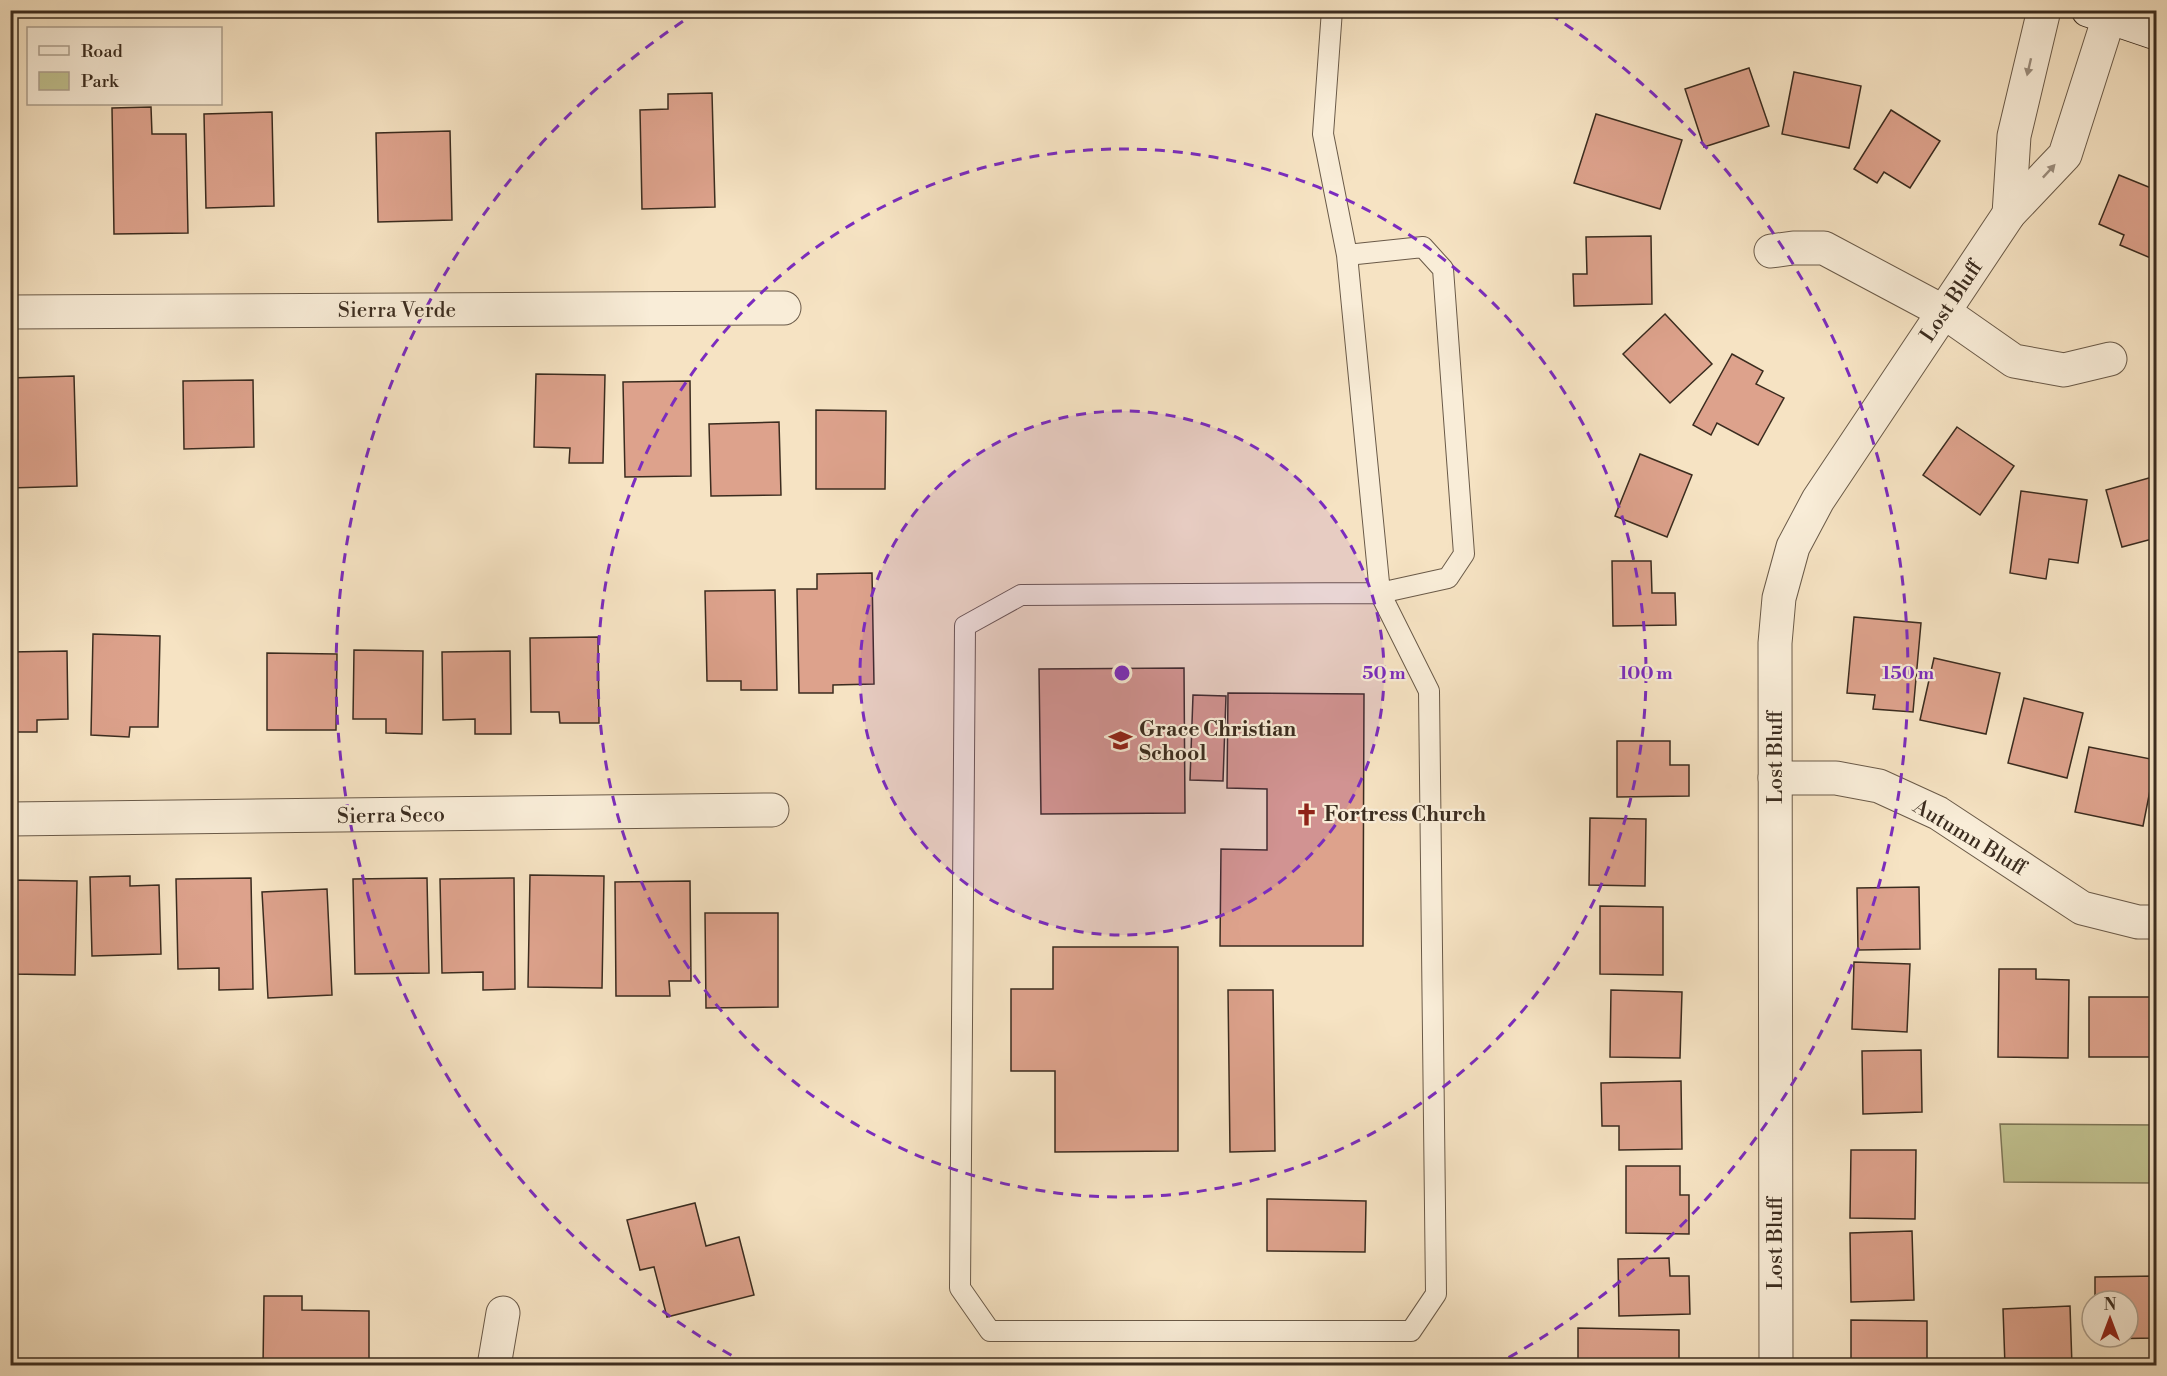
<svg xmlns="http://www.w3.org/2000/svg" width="2167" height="1376" font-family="'Libre Bodoni',serif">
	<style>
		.green { fill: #c1c290; stroke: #7e7758; stroke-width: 1.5 }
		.building { fill: #dda28c; stroke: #3b2c1f; stroke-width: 1.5 }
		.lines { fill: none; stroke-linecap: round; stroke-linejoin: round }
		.lane-casing { stroke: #6a5a48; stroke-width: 22 }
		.street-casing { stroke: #6a5a48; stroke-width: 35 }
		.secondary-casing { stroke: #3b2c1f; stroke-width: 35 }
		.lane { stroke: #f9edd8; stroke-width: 20 }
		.street { stroke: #f9edd8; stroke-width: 33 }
		.secondary { stroke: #f9edd8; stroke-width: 33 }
		.oneway { fill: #9a8c7c }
		.ring { fill: none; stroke: #7b2cbf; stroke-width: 3; stroke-dasharray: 10 8 }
		.labels { text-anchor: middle; stroke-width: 4.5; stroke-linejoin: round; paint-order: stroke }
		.street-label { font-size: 21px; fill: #3b2c1f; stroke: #f9edd8 }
		.poi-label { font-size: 21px; font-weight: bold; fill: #3b2c1f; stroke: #f9edd8; text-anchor: start }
		.centre { fill: #7b2cbf; stroke: #f9edd8; stroke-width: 3 }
		.ring-label { font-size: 18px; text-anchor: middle; font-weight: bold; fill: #7b2cbf; stroke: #f9edd8; stroke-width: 4.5; stroke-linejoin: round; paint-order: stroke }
	</style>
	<rect width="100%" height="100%" fill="#f6e3c3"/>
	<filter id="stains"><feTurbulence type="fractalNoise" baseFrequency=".00333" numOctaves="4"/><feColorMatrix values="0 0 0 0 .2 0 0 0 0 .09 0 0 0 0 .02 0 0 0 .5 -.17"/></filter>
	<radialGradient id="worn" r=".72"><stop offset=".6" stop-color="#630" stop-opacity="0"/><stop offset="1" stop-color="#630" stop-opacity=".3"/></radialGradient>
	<path class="green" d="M 2000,1124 L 2156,1125 L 2156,1183 L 2004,1182 Z"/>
	<g class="building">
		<path d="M 1749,68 L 1769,126 L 1704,147 L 1685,89 Z"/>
		<path d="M 1794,72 L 1861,86 L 1849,148 L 1782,134 Z"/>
		<path d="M 712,93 L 715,207 L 642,209 L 640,110 L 668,109 L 668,94 Z"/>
		<path d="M 151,107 L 152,134 L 186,134 L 188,233 L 114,234 L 112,108 Z"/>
		<path d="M 1891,110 L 1940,141 L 1910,188 L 1884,172 L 1877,183 L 1854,169 Z"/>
		<path d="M 272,112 L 274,206 L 206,208 L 204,114 Z"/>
		<path d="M 1596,114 L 1682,140 L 1660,209 L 1574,183 Z"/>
		<path d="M 450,131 L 452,220 L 378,222 L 376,133 Z"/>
		<path d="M 2119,175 L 2156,190 L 2156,252 L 2153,259 L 2120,245 L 2124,235 L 2099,224 Z"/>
		<path d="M 1651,236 L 1652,304 L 1574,306 L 1573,274 L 1587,274 L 1586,237 Z"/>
		<path d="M 1665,314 L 1712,364 L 1670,403 L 1623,354 Z"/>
		<path d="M 1732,354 L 1763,371 L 1756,384 L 1784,398 L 1758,445 L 1717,423 L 1711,435 L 1693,425 Z"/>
		<path d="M 536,374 L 605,375 L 603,463 L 569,463 L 570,448 L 534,447 Z"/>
		<path d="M 74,376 L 77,486 L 10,488 L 10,378 Z"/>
		<path d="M 253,380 L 254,447 L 184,449 L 183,381 Z"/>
		<path d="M 690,381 L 691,476 L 625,477 L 623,382 Z"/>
		<path d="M 816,410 L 886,411 L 885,489 L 816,489 Z"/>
		<path d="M 779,422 L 781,495 L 711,496 L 709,424 Z"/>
		<path d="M 1957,427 L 2014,466 L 1980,515 L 1923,475 Z"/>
		<path d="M 1640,454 L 1692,475 L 1667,537 L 1615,516 Z"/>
		<path d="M 2156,476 L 2156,538 L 2122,547 L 2106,490 Z"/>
		<path d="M 2021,491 L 2087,500 L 2078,563 L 2049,559 L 2046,579 L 2010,573 Z"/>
		<path d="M 1612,561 L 1651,561 L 1652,593 L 1675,593 L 1676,625 L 1613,626 Z"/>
		<path d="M 872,573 L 874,684 L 833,685 L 833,693 L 799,693 L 797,589 L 817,589 L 817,574 Z"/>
		<path d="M 775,590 L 777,690 L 741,690 L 741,681 L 707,681 L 705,591 Z"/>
		<path d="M 1854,617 L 1921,623 L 1913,712 L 1873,709 L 1875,695 L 1847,693 Z"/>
		<path d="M 93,634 L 160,636 L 158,727 L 130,727 L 129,737 L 91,735 Z"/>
		<path d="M 598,637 L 599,723 L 560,723 L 559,712 L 531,712 L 530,638 Z"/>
		<path d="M 354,650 L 423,651 L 422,734 L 386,733 L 386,719 L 353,719 Z"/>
		<path d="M 67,651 L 68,719 L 37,720 L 37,732 L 10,732 L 10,652 Z"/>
		<path d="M 510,651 L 511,734 L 475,734 L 475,719 L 443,720 L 442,652 Z"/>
		<path d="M 267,653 L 337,654 L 336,730 L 267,730 Z"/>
		<path d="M 1934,658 L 2000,673 L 1986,734 L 1920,720 Z"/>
		<path d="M 1184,668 L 1185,813 L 1041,814 L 1039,669 Z"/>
		<path d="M 1228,693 L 1364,694 L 1363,946 L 1220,946 L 1221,849 L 1267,850 L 1267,789 L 1227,788 Z"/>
		<path d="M 1193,695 L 1226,696 L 1223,781 L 1190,780 Z"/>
		<path d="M 2024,698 L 2083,713 L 2067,778 L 2008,763 Z"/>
		<path d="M 1617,741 L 1670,741 L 1670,765 L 1689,765 L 1689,796 L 1617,797 Z"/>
		<path d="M 2089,747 L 2156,760 L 2143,826 L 2075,812 Z"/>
		<path d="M 1590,818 L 1646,819 L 1645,886 L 1589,885 Z"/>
		<path d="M 530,875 L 604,876 L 602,988 L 528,987 Z"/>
		<path d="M 130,876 L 130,886 L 159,885 L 161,954 L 92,956 L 90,877 Z"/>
		<path d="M 251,878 L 253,989 L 219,990 L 219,968 L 178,969 L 176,879 Z"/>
		<path d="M 427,878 L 429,973 L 355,974 L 353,879 Z"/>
		<path d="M 514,878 L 515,989 L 483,990 L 483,972 L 442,973 L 440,879 Z"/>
		<path d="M 10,880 L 77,881 L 75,975 L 10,974 Z"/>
		<path d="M 690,881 L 691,981 L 669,981 L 670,996 L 616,996 L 615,882 Z"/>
		<path d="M 1919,887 L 1920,949 L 1858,950 L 1857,888 Z"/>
		<path d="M 327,889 L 332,995 L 268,998 L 262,892 Z"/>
		<path d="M 1600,906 L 1663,907 L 1663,975 L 1600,974 Z"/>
		<path d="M 705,913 L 778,913 L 778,1007 L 706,1008 Z"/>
		<path d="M 1053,947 L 1178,947 L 1178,1151 L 1055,1152 L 1055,1071 L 1011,1071 L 1011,989 L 1053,989 Z"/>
		<path d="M 1854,962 L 1910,964 L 1907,1032 L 1852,1029 Z"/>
		<path d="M 1999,969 L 2036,969 L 2036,979 L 2069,980 L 2068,1058 L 1998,1057 Z"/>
		<path d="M 1228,990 L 1273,990 L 1275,1151 L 1230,1152 Z"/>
		<path d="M 1611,990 L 1682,992 L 1680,1058 L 1610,1057 Z"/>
		<rect x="2089" y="997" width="67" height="60"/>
		<path d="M 1921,1050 L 1922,1112 L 1863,1114 L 1862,1051 Z"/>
		<path d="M 1681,1081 L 1682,1149 L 1619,1150 L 1619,1126 L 1602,1126 L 1601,1083 Z"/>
		<path d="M 1851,1150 L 1916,1150 L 1915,1219 L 1850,1218 Z"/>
		<path d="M 1626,1166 L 1680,1166 L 1680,1195 L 1689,1195 L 1689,1234 L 1626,1233 Z"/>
		<path d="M 1267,1199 L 1366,1201 L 1365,1252 L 1267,1251 Z"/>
		<path d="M 695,1203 L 706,1246 L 739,1237 L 754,1295 L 667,1317 L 654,1267 L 640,1270 L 627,1220 Z"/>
		<path d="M 1912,1231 L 1914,1300 L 1851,1302 L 1850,1233 Z"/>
		<path d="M 1669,1258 L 1670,1276 L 1689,1276 L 1690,1314 L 1619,1316 L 1618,1259 Z"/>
		<path d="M 2156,1276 L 2156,1338 L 2096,1339 L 2096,1337 L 2128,1337 L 2128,1301 L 2095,1301 L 2095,1277 Z"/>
		<path d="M 10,1283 L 15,1283 L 17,1366 L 10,1366 Z"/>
		<path d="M 264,1296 L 302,1296 L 302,1310 L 369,1311 L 369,1366 L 263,1366 Z"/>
		<path d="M 2070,1306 L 2072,1366 L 2005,1366 L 2003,1309 Z"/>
		<path d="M 1851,1320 L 1927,1321 L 1927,1366 L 1851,1366 Z"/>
		<path d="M 1578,1328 L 1679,1330 L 1679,1366 L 1578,1366 Z"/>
	</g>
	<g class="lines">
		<defs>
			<path id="lane" d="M 1332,10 L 1323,134 L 1347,255 L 1380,593 L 1429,691 L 1436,1294 L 1411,1331 L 990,1331 L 960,1288 L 965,626 L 1021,595 L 1380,593 L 1448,578 L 1464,554 L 1443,269 L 1423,247 L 1347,255"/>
			<g id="street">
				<path d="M 2009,214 L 2014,136 L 2044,10"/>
				<path d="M 1771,251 L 1793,248 L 1824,248 L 1944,312 L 2014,361 L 2064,370 L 2110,359"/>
				<path d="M 10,312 L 784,308"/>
				<path d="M 1775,778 L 1836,778 L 1879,786 L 1938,813 L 2082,908 L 2138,922 L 2156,922"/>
				<path d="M 10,819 L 772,810"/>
				<path d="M 494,1366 L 503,1313"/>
				<path d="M 1776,1366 L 1775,643 L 1779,598 L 1793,547 L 1818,500 L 2009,214 L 2065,155 L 2109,17"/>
			</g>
			<path id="secondary" d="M 2088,10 L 2156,33"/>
		</defs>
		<use href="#lane" class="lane-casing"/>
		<use href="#street" class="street-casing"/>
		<use href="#secondary" class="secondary-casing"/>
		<use href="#lane" class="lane"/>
		<use href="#street" class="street"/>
		<use href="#secondary" class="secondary"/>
	</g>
	<defs><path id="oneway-solid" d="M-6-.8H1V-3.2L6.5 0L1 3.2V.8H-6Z" transform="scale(1.5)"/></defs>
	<g class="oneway">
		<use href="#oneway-solid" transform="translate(2029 67) rotate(103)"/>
		<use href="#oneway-solid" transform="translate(2049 171) rotate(-47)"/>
	</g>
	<circle cx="1122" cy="673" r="262" fill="#7b2cbf" fill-opacity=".12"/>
	<g class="ring">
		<circle cx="1122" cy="673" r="262"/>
		<circle cx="1122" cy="673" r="524"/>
		<path d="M747 1364A786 786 0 0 1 694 14M1550 14A786 786 0 0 1 1497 1364"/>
	</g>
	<defs>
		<symbol id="school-bare" viewBox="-9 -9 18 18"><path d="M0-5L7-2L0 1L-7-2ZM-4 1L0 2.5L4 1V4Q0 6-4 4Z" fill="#8f2418" stroke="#f9edd8" stroke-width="2.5" paint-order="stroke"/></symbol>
		<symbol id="church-bare" viewBox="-9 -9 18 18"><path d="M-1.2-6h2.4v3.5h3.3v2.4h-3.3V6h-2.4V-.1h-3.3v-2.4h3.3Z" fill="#8f2418" stroke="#f9edd8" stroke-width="2.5" paint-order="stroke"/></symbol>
	</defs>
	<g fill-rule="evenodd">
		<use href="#school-bare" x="1104" y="724" width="33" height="33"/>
		<use href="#church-bare" x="1290" y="798" width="33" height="33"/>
	</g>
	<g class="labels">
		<g class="street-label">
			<text transform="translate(1951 301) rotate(-56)" y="7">Lost Bluff</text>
			<text x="397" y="317">Sierra Verde</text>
			<text transform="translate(1775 757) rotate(-90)" y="7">Lost Bluff</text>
			<text transform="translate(391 815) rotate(-1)" y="7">Sierra Seco</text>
			<text transform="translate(1970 837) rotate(31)" y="7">Autumn Bluff</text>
			<text transform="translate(1775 1243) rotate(-90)" y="7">Lost Bluff</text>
		</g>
		<g class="poi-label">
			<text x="1139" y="736">Grace Christian<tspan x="1139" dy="24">School</tspan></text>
			<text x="1324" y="821">Fortress Church</text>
		</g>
	</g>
	<circle cx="1122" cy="673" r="9" class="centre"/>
	<g class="ring-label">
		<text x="1384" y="679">50 m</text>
		<text x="1646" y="679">100 m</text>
		<text x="1908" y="679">150 m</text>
	</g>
	<rect width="2167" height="1376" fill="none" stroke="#f6e3c3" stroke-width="36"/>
	<rect x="12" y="12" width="2143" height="1352" fill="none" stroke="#3b2c1f" stroke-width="3"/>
	<rect x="18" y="18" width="2131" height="1340" fill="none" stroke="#3b2c1f" stroke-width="1.5"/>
	<rect x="27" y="27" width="195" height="78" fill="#f9edd8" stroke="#ada08e" stroke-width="1.5"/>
	<rect x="39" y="46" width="30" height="9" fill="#f9edd8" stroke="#ada08e" stroke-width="1.5"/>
	<text x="81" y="57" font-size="18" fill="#3b2c1f">Road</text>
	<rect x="39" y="72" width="30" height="18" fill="#c1c290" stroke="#ada08e" stroke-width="1.5"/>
	<text x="81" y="87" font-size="18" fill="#3b2c1f">Park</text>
	<g transform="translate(2110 1319)"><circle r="28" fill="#f9edd8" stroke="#ada08e" stroke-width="1.5"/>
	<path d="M0-4.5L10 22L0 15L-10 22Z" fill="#8f2418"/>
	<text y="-9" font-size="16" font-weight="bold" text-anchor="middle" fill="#3b2c1f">N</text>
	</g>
	<rect width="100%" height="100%" filter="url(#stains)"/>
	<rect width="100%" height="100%" fill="url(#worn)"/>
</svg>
